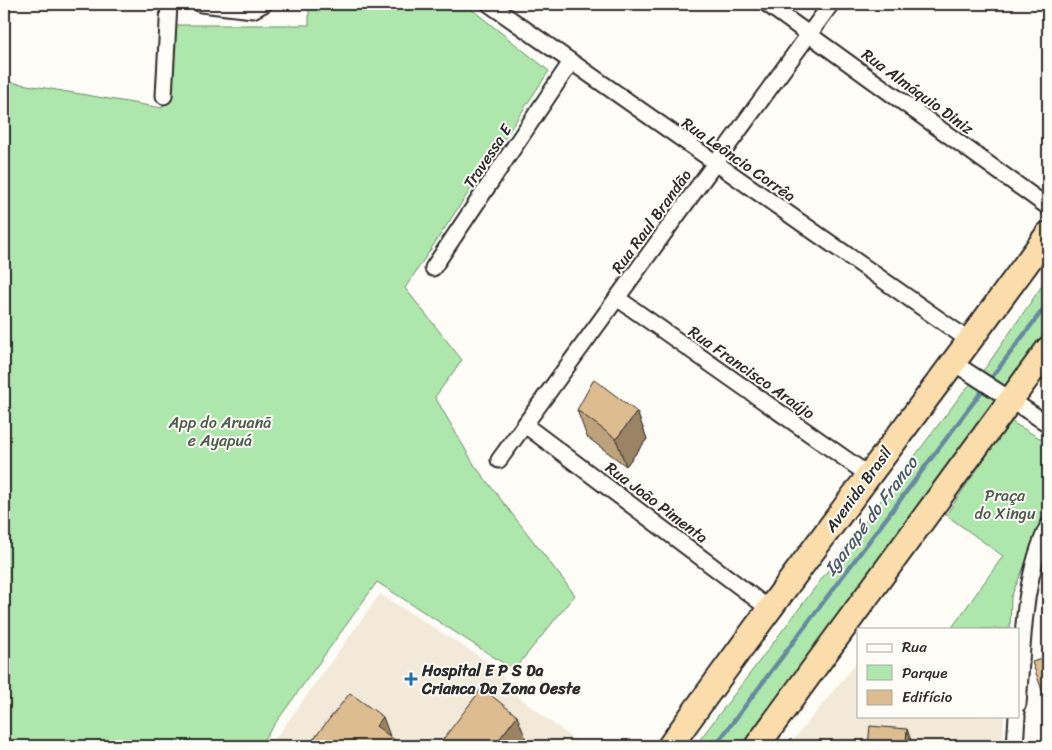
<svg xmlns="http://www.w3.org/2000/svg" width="1052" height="750" font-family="Sriracha,sans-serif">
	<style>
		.built { fill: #f3e9d8 }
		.green { fill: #aee7ab; stroke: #6c896b }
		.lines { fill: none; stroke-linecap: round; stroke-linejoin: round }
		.stream { stroke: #668aa0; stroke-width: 4.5 }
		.minor-casing { stroke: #2b2b2b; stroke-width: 19 }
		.trunk-casing { stroke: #2b2b2b; stroke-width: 28 }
		.minor { stroke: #fdfcf7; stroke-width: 15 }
		.trunk { stroke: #faddab; stroke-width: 24 }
		.wall { fill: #bea27b; stroke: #2b2b2b }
		.shaded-wall { fill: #9b8464; stroke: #2b2b2b }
		.building { fill: #ddbc8f; stroke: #2b2b2b }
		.poi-dot { fill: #1f6fb2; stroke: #fdfcf7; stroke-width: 2 }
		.labels { text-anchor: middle; stroke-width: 4; stroke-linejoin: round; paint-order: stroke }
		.street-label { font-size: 16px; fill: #2b2b2b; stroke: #fdfcf7 }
		.park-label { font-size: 16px; fill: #4c5a4b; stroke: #fdfcf7 }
		.poi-label { font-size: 16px; font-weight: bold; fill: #2b2b2b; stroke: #fdfcf7; text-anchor: start }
		.water-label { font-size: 18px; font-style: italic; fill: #495b66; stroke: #fdfcf7 }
	</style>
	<rect width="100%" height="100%" fill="#fdfcf7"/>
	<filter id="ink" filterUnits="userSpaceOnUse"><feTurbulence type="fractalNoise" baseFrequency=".02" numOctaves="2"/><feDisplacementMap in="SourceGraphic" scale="10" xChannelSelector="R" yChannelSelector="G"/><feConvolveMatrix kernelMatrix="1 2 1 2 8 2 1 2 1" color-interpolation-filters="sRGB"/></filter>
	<g filter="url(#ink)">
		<g class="built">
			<path d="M 380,594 L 498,668 L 510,690 L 582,746 L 270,746 Z"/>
			<path d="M 858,661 L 858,716 L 1004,716 L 1003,746 L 782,746 L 790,744 Z"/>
		</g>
		<g class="green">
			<path d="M 309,4 L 465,4 L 549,71 L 405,288 L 462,360 L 435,397 L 475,466 L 575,595 L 514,670 L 377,582 L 259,746 L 4,746 L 4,81 L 162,108 L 176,25 L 309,25 Z"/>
			<path d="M 1048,277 L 1048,338 L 931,496 L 882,555 L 745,746 L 695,746 L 964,391 L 986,367 Z"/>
			<path d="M 1010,421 L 1048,443 L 1048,511 L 1011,597 L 1010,629 L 951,629 L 1003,556 L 946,515 Z"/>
		</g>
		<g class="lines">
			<g class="stream">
				<path d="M 989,381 L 1048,303"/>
				<path d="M 715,746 L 985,387"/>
			</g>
			<defs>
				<g id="minor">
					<path d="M 201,4 L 253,10 L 264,4"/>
					<path d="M 489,4 L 970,341"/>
					<path d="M 767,4 L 1048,207"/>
					<path d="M 164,96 L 169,4"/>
					<path d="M 433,268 L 571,62"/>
					<path d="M 617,298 L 867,474"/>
					<path d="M 954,363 L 1048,424"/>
					<path d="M 525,425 L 768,608"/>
					<path d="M 499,460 L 831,4"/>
					<path d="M 1018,704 C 1023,645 1022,580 1048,526"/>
					<path d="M 1015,746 L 1017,716"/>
				</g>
				<g id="trunk">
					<path d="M 670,746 C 793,573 923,406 1048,234"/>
					<path d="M 757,746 L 1048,349"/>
				</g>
			</defs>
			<use href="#minor" class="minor-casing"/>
			<use href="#trunk" class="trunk-casing"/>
			<use href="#minor" class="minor"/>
			<use href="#trunk" class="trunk"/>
		</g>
		<path class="wall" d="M 577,410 L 637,412 L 647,439 L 626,466 L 587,437 Z"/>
		<g class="shaded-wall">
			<path d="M 637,412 L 647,439 L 626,466 L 616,439 Z"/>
			<path d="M 517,716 L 527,742 L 524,746 L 494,746 Z"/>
			<path d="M 383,717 L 393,744 L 376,726 Z"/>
			<path d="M 907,729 L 913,746 L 906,743 Z"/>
		</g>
		<g class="building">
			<path d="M 594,379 L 637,412 L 616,439 L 577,410 Z"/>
			<path d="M 1048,657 L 1048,707 L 1032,662 Z"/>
			<path d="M 482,688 L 517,716 L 494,746 L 438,746 Z"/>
			<path d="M 350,693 L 383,717 L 376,726 L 403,746 L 308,746 Z"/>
			<path d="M 870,726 L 907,729 L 906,743 L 929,746 L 868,746 Z"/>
		</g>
	</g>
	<path class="poi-dot" d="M408.5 671.5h5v5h5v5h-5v5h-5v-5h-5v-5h5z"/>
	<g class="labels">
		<g class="street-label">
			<text transform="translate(918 91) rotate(36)" y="6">Rua Almáquio Diniz</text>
			<text transform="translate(487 156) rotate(-56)" y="6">Travessa E</text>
			<text transform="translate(739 159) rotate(35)" y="6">Rua Leôncio Corrêa</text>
			<text transform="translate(651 221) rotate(-54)" y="6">Rua Raul Brandão</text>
			<text transform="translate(752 372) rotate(35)" y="6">Rua Francisco Araújo</text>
			<text transform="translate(858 489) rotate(-54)" y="6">Avenida Brasil</text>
			<text transform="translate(657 502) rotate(37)" y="6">Rua João Pimenta</text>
		</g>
		<g class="park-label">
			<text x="220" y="428">App do Aruanã<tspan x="220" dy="18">e Ayapuá</tspan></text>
			<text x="1005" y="501">Praça<tspan x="1005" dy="18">do Xingu</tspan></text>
		</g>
		<g class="poi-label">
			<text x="422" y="676">Hospital E P S Da<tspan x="422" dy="18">Crianca Da Zona Oeste</tspan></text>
		</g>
		<g class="water-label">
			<text transform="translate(871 516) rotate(-53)" y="6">Igarapé do Franco</text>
		</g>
	</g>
	<rect width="1052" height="750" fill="none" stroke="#fdfcf7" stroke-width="20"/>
	<rect x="10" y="10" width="1032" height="730" fill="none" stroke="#2b2b2b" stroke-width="2" filter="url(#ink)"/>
	<rect x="857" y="628" width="162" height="90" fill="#fdfcf7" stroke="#a9a8a5"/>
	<rect x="867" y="644" width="25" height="8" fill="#fdfcf7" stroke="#a9a8a5"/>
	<text x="902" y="652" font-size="15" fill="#2b2b2b">Rua</text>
	<rect x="867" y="665" width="25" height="15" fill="#aee7ab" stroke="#a9a8a5"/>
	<text x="902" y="678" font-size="15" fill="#2b2b2b">Parque</text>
	<rect x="867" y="690" width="25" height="15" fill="#ddbc8f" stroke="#a9a8a5"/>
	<text x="902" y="702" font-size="15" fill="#2b2b2b">Edifício</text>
</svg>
